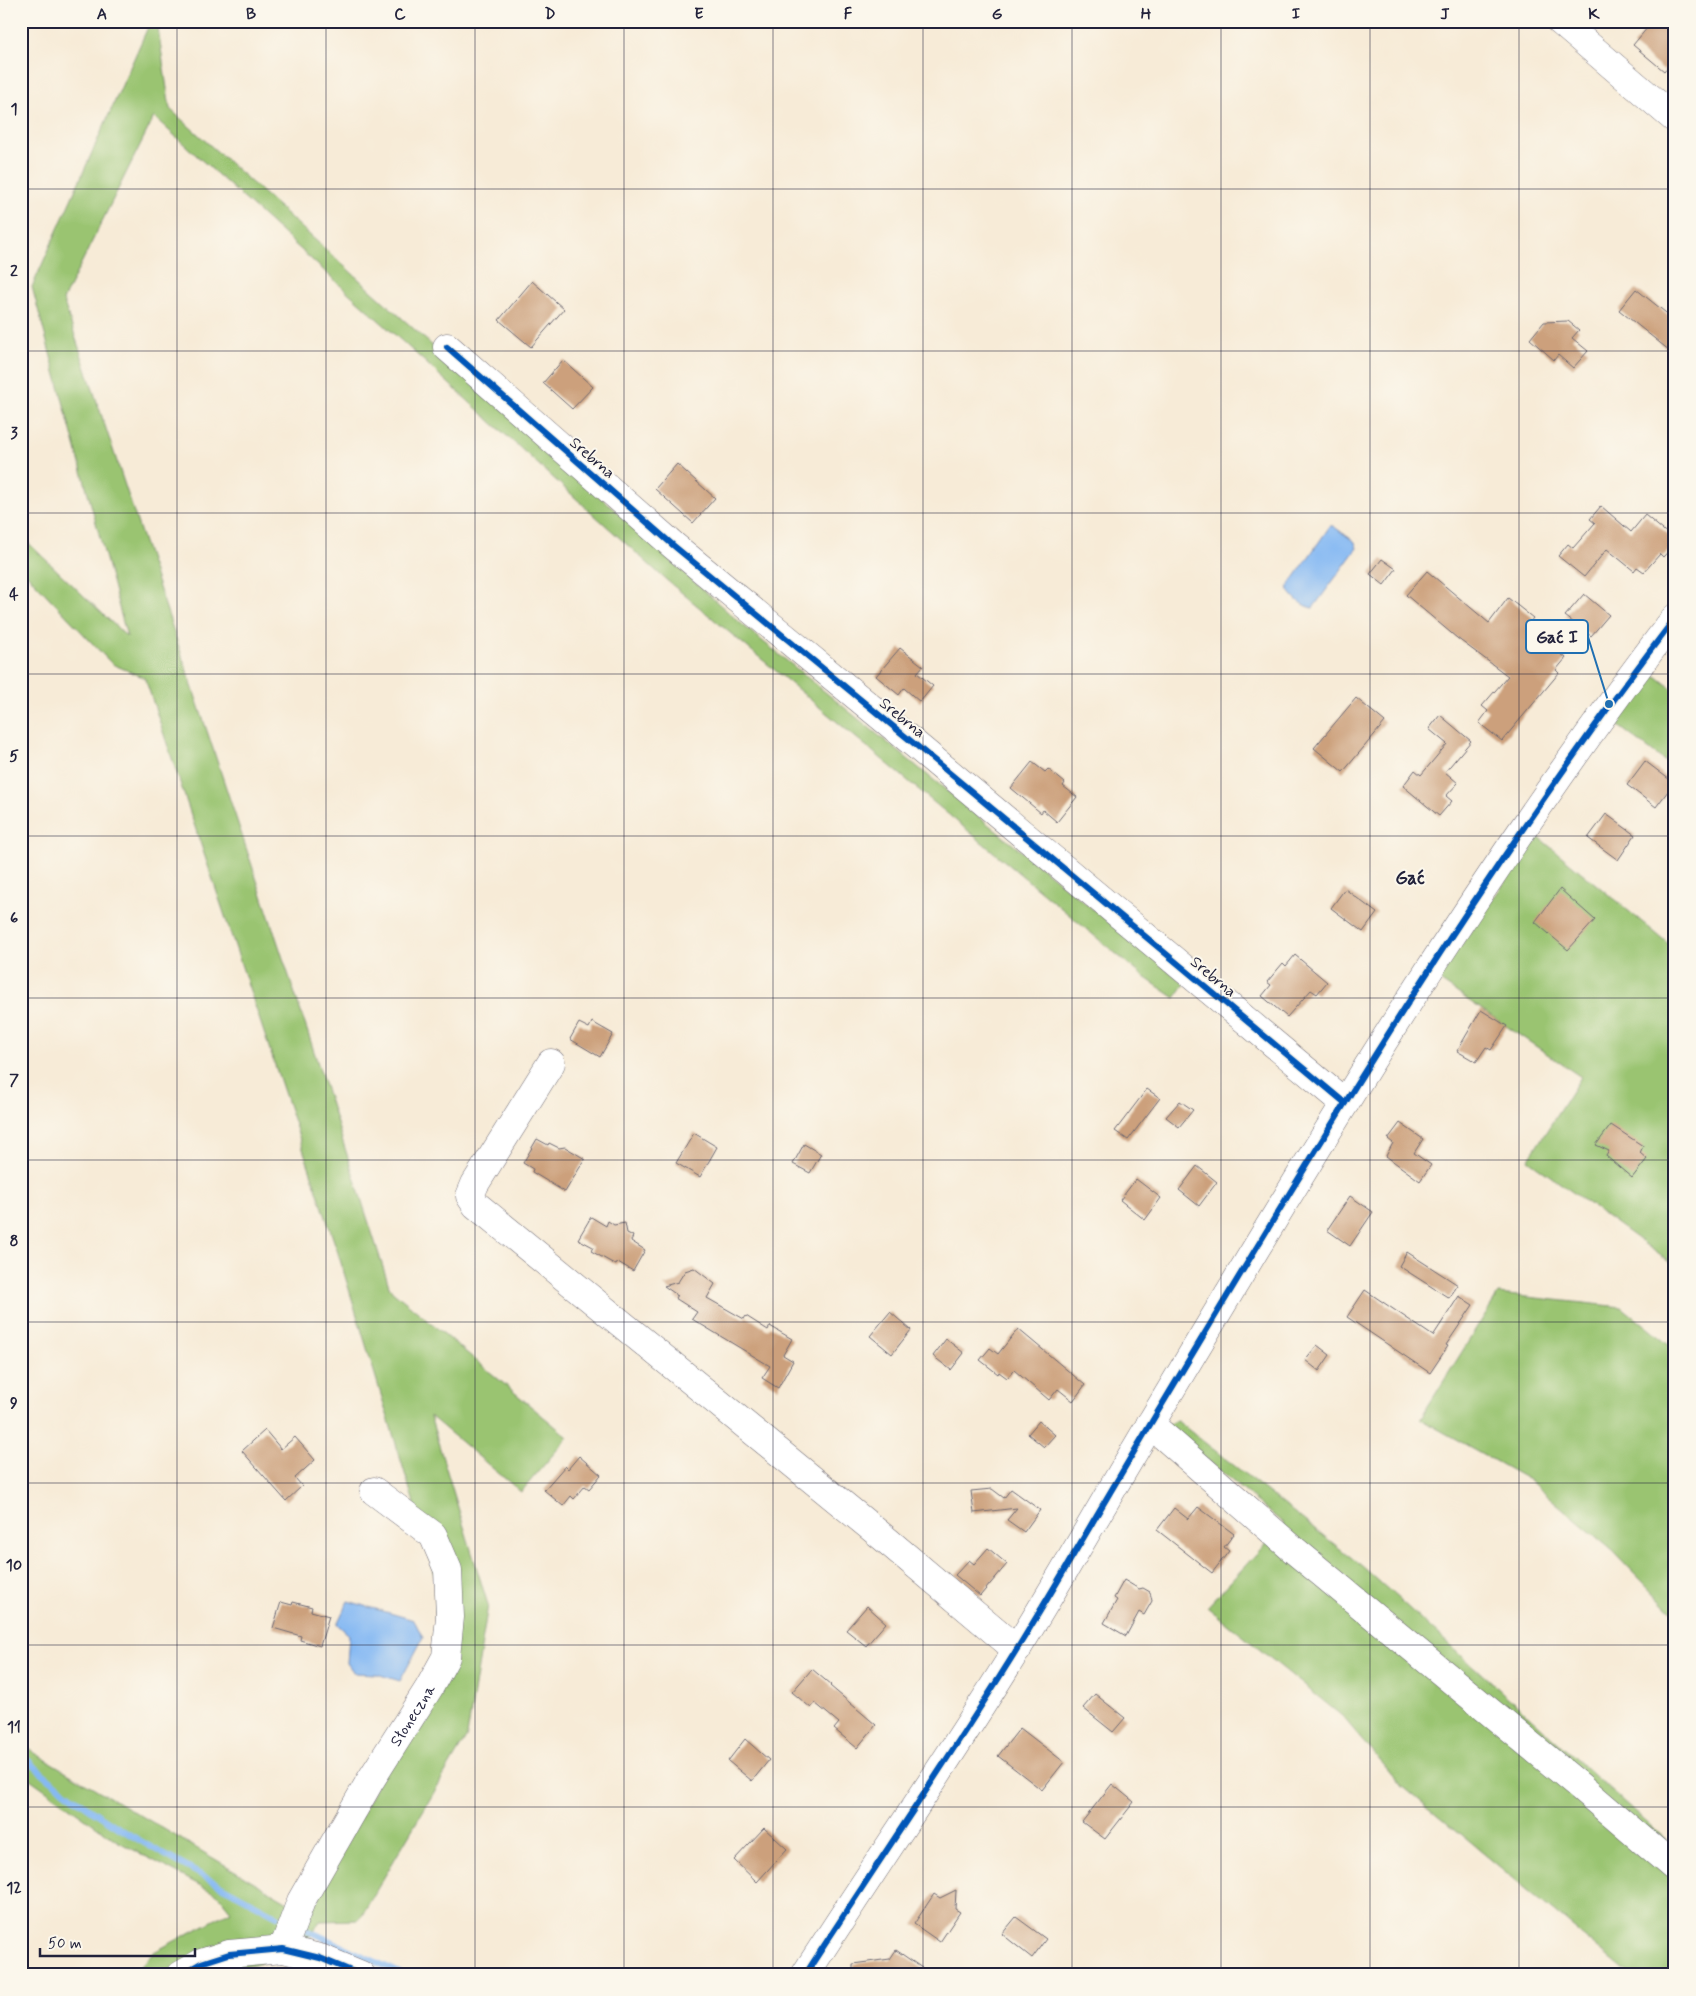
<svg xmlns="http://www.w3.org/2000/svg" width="1696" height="1996" font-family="Mynerve,sans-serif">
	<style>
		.green { fill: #9ac471; stroke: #5e7356 }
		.water { fill: #86b9f3; stroke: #546e97 }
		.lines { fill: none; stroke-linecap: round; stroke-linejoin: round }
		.stream { stroke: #86b9f3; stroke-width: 6 }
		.building { fill: #cca07c }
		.minor-casing { stroke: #6d6872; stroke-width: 29 }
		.minor { stroke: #fff; stroke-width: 28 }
		.cycleway-casing { stroke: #fbf7ec; stroke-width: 9 }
		.cycleway { stroke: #0057b8; stroke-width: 6 }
		.grid { fill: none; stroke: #22223b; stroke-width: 1; stroke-opacity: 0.55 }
		.labels { text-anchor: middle; stroke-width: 4; stroke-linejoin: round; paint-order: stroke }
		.street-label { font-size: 16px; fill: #22223b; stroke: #fbf7ec }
		.quarter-label { font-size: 19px; font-weight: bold; fill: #22223b; stroke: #fbf7ec }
		.leader { fill: none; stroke: #1f6fb2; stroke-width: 2 }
		.callout-dot { fill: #1f6fb2; stroke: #fbf7ec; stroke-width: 2 }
		.callout { fill: #fbf7ec; stroke: #1f6fb2; stroke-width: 2 }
		.callout-label { font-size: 18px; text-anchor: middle; font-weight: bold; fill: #22223b }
		.neatline { fill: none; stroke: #22223b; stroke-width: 2 }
		.grid-label { font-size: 16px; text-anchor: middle; font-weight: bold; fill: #22223b }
	</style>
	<rect width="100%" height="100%" fill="#fbf7ec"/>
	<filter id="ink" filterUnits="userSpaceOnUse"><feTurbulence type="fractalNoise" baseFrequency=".02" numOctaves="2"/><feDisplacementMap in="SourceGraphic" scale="10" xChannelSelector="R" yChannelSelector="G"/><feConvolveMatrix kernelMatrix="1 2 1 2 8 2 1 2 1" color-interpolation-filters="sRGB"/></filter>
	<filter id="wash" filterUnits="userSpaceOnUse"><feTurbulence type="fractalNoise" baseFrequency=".0096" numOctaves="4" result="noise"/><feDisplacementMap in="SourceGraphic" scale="20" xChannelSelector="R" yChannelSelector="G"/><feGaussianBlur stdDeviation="1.12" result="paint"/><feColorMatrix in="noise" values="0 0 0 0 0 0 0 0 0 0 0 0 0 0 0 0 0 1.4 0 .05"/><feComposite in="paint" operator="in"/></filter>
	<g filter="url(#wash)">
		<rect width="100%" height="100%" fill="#f7ebd7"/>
		<g class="green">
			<path d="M 144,21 L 157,21 L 170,109 L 739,622 L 1185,984 L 1175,998 L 1144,977 L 664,578 L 154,117 L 63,300 L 310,1039 L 390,1289 L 568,1437 L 521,1492 L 430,1416 L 488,1605 L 467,1736 L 359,1920 L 320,1921 L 296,1957 L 187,1975 L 133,1975 L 154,1952 L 231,1911 L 218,1895 L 117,1841 L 23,1774 L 21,1739 L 33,1752 L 310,1915 L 431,1679 L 436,1605 L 434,1569 L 338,1253 L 145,678 L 112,664 L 21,568 L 21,536 L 127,637 L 32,287 L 148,27 Z"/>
			<path d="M 1652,673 L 1675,691 L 1675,769 L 1616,724 Z"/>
			<path d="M 1537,836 L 1675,949 L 1675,1266 L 1528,1160 L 1581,1077 L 1437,979 Z"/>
			<path d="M 1498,1294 L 1622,1307 L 1675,1350 L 1675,1615 L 1613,1551 L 1529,1480 L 1420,1419 Z"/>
			<path d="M 1176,1420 L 1362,1566 L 1675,1848 L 1675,1975 L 1630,1975 L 1401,1785 L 1342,1716 L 1207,1607 L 1284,1524 L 1166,1426 Z"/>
		</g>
		<g class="water">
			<path d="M 1330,526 L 1333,526 L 1355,542 L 1357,548 L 1313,608 C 1304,607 1290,597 1288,587 Z"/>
			<path d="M 348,1601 L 414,1620 L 423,1638 L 400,1681 L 377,1674 L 354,1673 L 347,1663 L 349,1635 L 337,1624 Z"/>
		</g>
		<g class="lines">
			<g class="stream">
				<path d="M 21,1754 C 95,1824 189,1867 277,1916"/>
				<path d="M 307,1930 L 404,1975"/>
			</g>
		</g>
		<g id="blocks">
			<g class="building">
				<path d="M 1653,21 L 1669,21 L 1675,26 L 1675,58 L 1664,71 L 1633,45 Z"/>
				<path d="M 532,281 L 564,309 L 531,347 L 499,320 Z"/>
				<path d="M 1636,289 L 1675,320 L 1675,355 L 1619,310 Z"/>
				<path d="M 1568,321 L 1579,330 L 1572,338 L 1588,351 L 1573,368 L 1558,355 L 1554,360 L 1530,339 L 1544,322 Z"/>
				<path d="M 563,360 L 593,387 L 572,409 L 543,383 Z"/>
				<path d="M 677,464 L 715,498 L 693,523 L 655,489 Z"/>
				<path d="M 1601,506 L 1631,532 L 1645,515 L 1675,540 L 1675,544 L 1663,557 L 1660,554 L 1644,572 L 1637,567 L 1634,571 L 1607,549 L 1584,577 L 1558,556 L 1568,544 L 1573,548 L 1595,523 L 1590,519 Z"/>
				<path d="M 1382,559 L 1396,569 L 1384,585 L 1370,574 Z"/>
				<path d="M 1427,571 L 1489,623 L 1508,598 L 1533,618 L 1527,626 L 1566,658 L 1556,670 L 1559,673 L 1502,741 L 1479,723 L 1488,711 L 1482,706 L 1508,676 L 1457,638 L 1406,595 Z"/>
				<path d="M 1584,594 L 1609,615 L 1591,636 L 1565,616 Z"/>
				<path d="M 900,648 L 923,666 L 917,673 L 933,686 L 920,702 L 904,688 L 899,695 L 876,676 Z"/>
				<path d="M 1356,698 L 1385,722 L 1343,772 L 1314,748 Z"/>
				<path d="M 1440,715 L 1471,741 L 1445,772 L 1458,783 L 1446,796 L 1452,801 L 1439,816 L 1403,786 L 1415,770 L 1421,775 L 1447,744 L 1429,729 Z"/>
				<path d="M 1645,761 L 1674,783 L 1656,807 L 1627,785 Z"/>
				<path d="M 1032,762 L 1045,772 L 1048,769 L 1065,783 L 1063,786 L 1077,797 L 1057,822 L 1043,810 L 1041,813 L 1011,788 Z"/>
				<path d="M 1606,814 L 1635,835 L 1618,860 L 1588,838 Z"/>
				<path d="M 1345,889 L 1377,913 L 1363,932 L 1331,908 Z"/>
				<path d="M 1560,889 L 1595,920 L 1568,950 L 1535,922 Z"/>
				<path d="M 1295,955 L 1327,982 L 1317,994 L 1311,990 L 1287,1017 L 1262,996 L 1271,985 L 1267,982 L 1283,963 L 1286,966 Z"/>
				<path d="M 1481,1010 L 1507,1026 L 1491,1050 L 1486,1047 L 1476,1062 L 1457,1051 Z"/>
				<path d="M 592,1022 L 613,1034 L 600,1057 L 570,1039 L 579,1023 L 589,1028 Z"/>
				<path d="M 1147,1089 L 1160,1098 L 1128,1140 L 1115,1131 Z"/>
				<path d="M 1180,1101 L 1193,1110 L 1179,1127 L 1166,1117 Z"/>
				<path d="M 1400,1123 L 1423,1139 L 1414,1153 L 1431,1165 L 1420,1181 L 1386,1156 L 1393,1143 L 1388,1139 Z"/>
				<path d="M 1611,1125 L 1643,1146 L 1640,1153 L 1647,1159 L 1632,1178 L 1606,1156 L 1609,1151 L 1596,1145 Z"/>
				<path d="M 694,1133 L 717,1147 L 700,1177 L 676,1163 Z"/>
				<path d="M 537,1139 L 548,1145 L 549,1143 L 559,1148 L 565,1147 L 585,1159 L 565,1192 L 532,1172 L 533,1169 L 523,1163 Z"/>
				<path d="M 804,1144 L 821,1154 L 810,1173 L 793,1164 Z"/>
				<path d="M 1197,1166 L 1217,1182 L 1199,1206 L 1179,1190 Z"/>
				<path d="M 1136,1179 L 1161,1198 L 1145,1220 L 1120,1200 Z"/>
				<path d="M 1350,1196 L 1373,1212 L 1350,1246 L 1327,1230 Z"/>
				<path d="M 591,1217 L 606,1226 L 608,1221 L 614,1225 L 625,1223 L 627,1233 L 633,1236 L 631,1241 L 645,1250 L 633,1271 L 618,1262 L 616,1265 L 591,1251 L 593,1247 L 578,1239 Z"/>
				<path d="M 1407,1252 L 1458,1285 L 1449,1298 L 1399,1266 Z"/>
				<path d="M 694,1268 L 715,1284 L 707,1298 L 744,1319 L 746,1316 L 768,1330 L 770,1326 L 792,1339 L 783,1355 L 793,1361 L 778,1388 L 762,1378 L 770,1366 L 692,1319 L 697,1312 L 675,1298 L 677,1295 L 664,1286 L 678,1282 L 685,1271 Z"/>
				<path d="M 1365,1290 L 1433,1336 L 1459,1296 L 1473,1305 L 1446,1345 L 1448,1346 L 1430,1373 L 1347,1317 Z"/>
				<path d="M 890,1312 L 911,1330 L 892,1354 L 870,1336 Z"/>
				<path d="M 1018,1329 L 1085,1385 L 1073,1401 L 1058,1389 L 1049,1400 L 1014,1370 L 1007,1378 L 999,1372 L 998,1374 L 980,1360 L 990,1348 L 998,1354 Z"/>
				<path d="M 946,1339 L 964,1353 L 951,1370 L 933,1356 Z"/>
				<path d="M 1317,1345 L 1330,1355 L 1319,1371 L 1305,1360 Z"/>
				<path d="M 1039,1421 L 1055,1435 L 1044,1447 L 1028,1434 Z"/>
				<path d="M 265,1430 L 281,1449 L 295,1437 L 315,1460 L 295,1478 L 302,1486 L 286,1501 L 242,1451 Z"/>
				<path d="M 579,1456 L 601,1475 L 589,1489 L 585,1486 L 574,1499 L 571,1496 L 563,1506 L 544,1490 L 565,1466 L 568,1469 Z"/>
				<path d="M 992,1489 L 1004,1498 L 1011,1489 L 1040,1510 L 1024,1532 L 1007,1520 L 1017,1508 L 974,1513 L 971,1491 Z"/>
				<path d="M 1198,1507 L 1234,1534 L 1224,1547 L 1229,1551 L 1212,1573 L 1157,1530 L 1174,1508 L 1188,1519 Z"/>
				<path d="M 988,1548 L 1007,1564 L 980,1596 L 955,1575 L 969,1560 L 974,1564 Z"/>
				<path d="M 1124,1580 L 1139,1589 L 1143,1588 L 1150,1592 L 1152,1601 L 1144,1615 L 1139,1612 L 1126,1636 L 1104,1623 L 1117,1600 L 1114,1598 Z"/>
				<path d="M 281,1602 L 292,1605 L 293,1602 L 312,1607 L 311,1611 L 329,1616 L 320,1646 L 300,1640 L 301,1636 L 273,1628 Z"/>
				<path d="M 867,1606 L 886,1623 L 866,1646 L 846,1630 Z"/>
				<path d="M 812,1669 L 831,1685 L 830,1686 L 876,1725 L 857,1748 L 834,1729 L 839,1723 L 815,1703 L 811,1708 L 792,1692 Z"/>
				<path d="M 1095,1694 L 1125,1718 L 1113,1732 L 1083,1708 Z"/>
				<path d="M 1020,1728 L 1064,1762 L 1042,1790 L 998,1756 Z"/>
				<path d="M 745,1739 L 769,1760 L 752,1781 L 728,1761 Z"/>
				<path d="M 1112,1784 L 1134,1802 L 1105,1839 L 1082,1822 Z"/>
				<path d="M 764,1828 L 787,1849 L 757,1882 L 734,1860 Z"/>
				<path d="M 956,1890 L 955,1909 L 960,1912 L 940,1942 L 914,1924 L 934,1894 L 940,1898 Z"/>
				<path d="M 1016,1917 L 1046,1939 L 1032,1958 L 1002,1934 Z"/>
				<path d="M 896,1950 L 932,1975 L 853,1975 L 853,1964 L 890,1959 Z"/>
			</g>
		</g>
	</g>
	<g filter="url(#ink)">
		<use href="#blocks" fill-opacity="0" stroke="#6d6872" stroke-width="1"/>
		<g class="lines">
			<defs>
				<g id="minor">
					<path d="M 1560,21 L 1675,119"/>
					<path d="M 447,347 L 674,546 L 917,746 L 1345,1103"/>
					<path d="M 551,1063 L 475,1184 L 470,1196 L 476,1205 L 884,1538 L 1017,1650"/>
					<path d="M 1150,1424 L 1294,1550 L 1576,1783 L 1675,1868"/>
					<path id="s1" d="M 283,1949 L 301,1901 L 370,1781 L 429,1688 L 446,1657 L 450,1617 L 448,1570 L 433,1535 L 374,1491"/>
					<path d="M 180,1975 L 201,1963 L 229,1954 L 283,1949 L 320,1958 L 361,1975"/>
					<path d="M 805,1975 C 875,1866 949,1759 1017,1649 C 1068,1566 1116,1481 1166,1398 C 1325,1132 1486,865 1675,618"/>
				</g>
			</defs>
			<use href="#minor" class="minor-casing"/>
			<use href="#minor" class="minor"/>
			<defs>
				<g id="cycleway">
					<path d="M 447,347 L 674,546 L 917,746 L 1345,1103"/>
					<path d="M 180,1975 L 201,1963 L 229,1954 L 283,1949 L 320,1958 L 361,1975"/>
					<path d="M 805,1975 C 875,1866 949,1759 1017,1649 C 1068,1566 1116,1481 1166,1398 C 1325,1132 1486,865 1675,618"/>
				</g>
			</defs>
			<use href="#cycleway" class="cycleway-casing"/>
			<use href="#cycleway" class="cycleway"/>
		</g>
	</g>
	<path class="grid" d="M 177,21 L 177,1975M 326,21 L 326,1975M 475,21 L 475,1975M 624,21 L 624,1975M 773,21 L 773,1975M 923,21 L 923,1975M 1072,21 L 1072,1975M 1221,21 L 1221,1975M 1370,21 L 1370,1975M 1519,21 L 1519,1975M 21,189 L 1675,189M 21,351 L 1675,351M 21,513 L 1675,513M 21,674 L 1675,674M 21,836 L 1675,836M 21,998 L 1675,998M 21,1160 L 1675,1160M 21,1322 L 1675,1322M 21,1483 L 1675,1483M 21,1645 L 1675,1645M 21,1807 L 1675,1807"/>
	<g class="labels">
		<g class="street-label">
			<text transform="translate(593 457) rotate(41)" y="6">Srebrna</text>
			<text transform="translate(903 717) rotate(39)" y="6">Srebrna</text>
			<text transform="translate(1214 976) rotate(40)" y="6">Srebrna</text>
			<text dy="6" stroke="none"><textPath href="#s1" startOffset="268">Słoneczna</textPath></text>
		</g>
		<g class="quarter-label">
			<text x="1410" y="884">Gać</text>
		</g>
	</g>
	<path class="leader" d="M1609 704L1588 637"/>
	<circle class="callout-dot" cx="1609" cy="704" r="5"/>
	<rect class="callout" x="1526" y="620" width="62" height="33" rx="5"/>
	<g class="callout-label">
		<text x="1557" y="643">Gać I</text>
	</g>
	<rect width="1696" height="1996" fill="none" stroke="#fbf7ec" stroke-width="55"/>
	<path d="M40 1948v8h155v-8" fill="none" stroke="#22223b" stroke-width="2.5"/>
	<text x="48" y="1948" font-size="15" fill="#22223b" stroke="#fbf7ec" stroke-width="4" paint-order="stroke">50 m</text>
	<rect x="28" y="28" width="1640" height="1940" class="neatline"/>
	<g class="grid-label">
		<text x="102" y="19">A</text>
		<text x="251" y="19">B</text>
		<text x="400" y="19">C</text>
		<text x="550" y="19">D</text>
		<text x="699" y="19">E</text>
		<text x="848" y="19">F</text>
		<text x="997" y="19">G</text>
		<text x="1146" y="19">H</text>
		<text x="1296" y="19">I</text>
		<text x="1445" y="19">J</text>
		<text x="1594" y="19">K</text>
		<text x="14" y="114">1</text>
		<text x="14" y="276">2</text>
		<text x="14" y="438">3</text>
		<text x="14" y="599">4</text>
		<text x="14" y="761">5</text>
		<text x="14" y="923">6</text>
		<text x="14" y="1085">7</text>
		<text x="14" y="1246">8</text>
		<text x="14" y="1408">9</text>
		<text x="14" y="1570">10</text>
		<text x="14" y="1732">11</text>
		<text x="14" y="1893">12</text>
	</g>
</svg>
